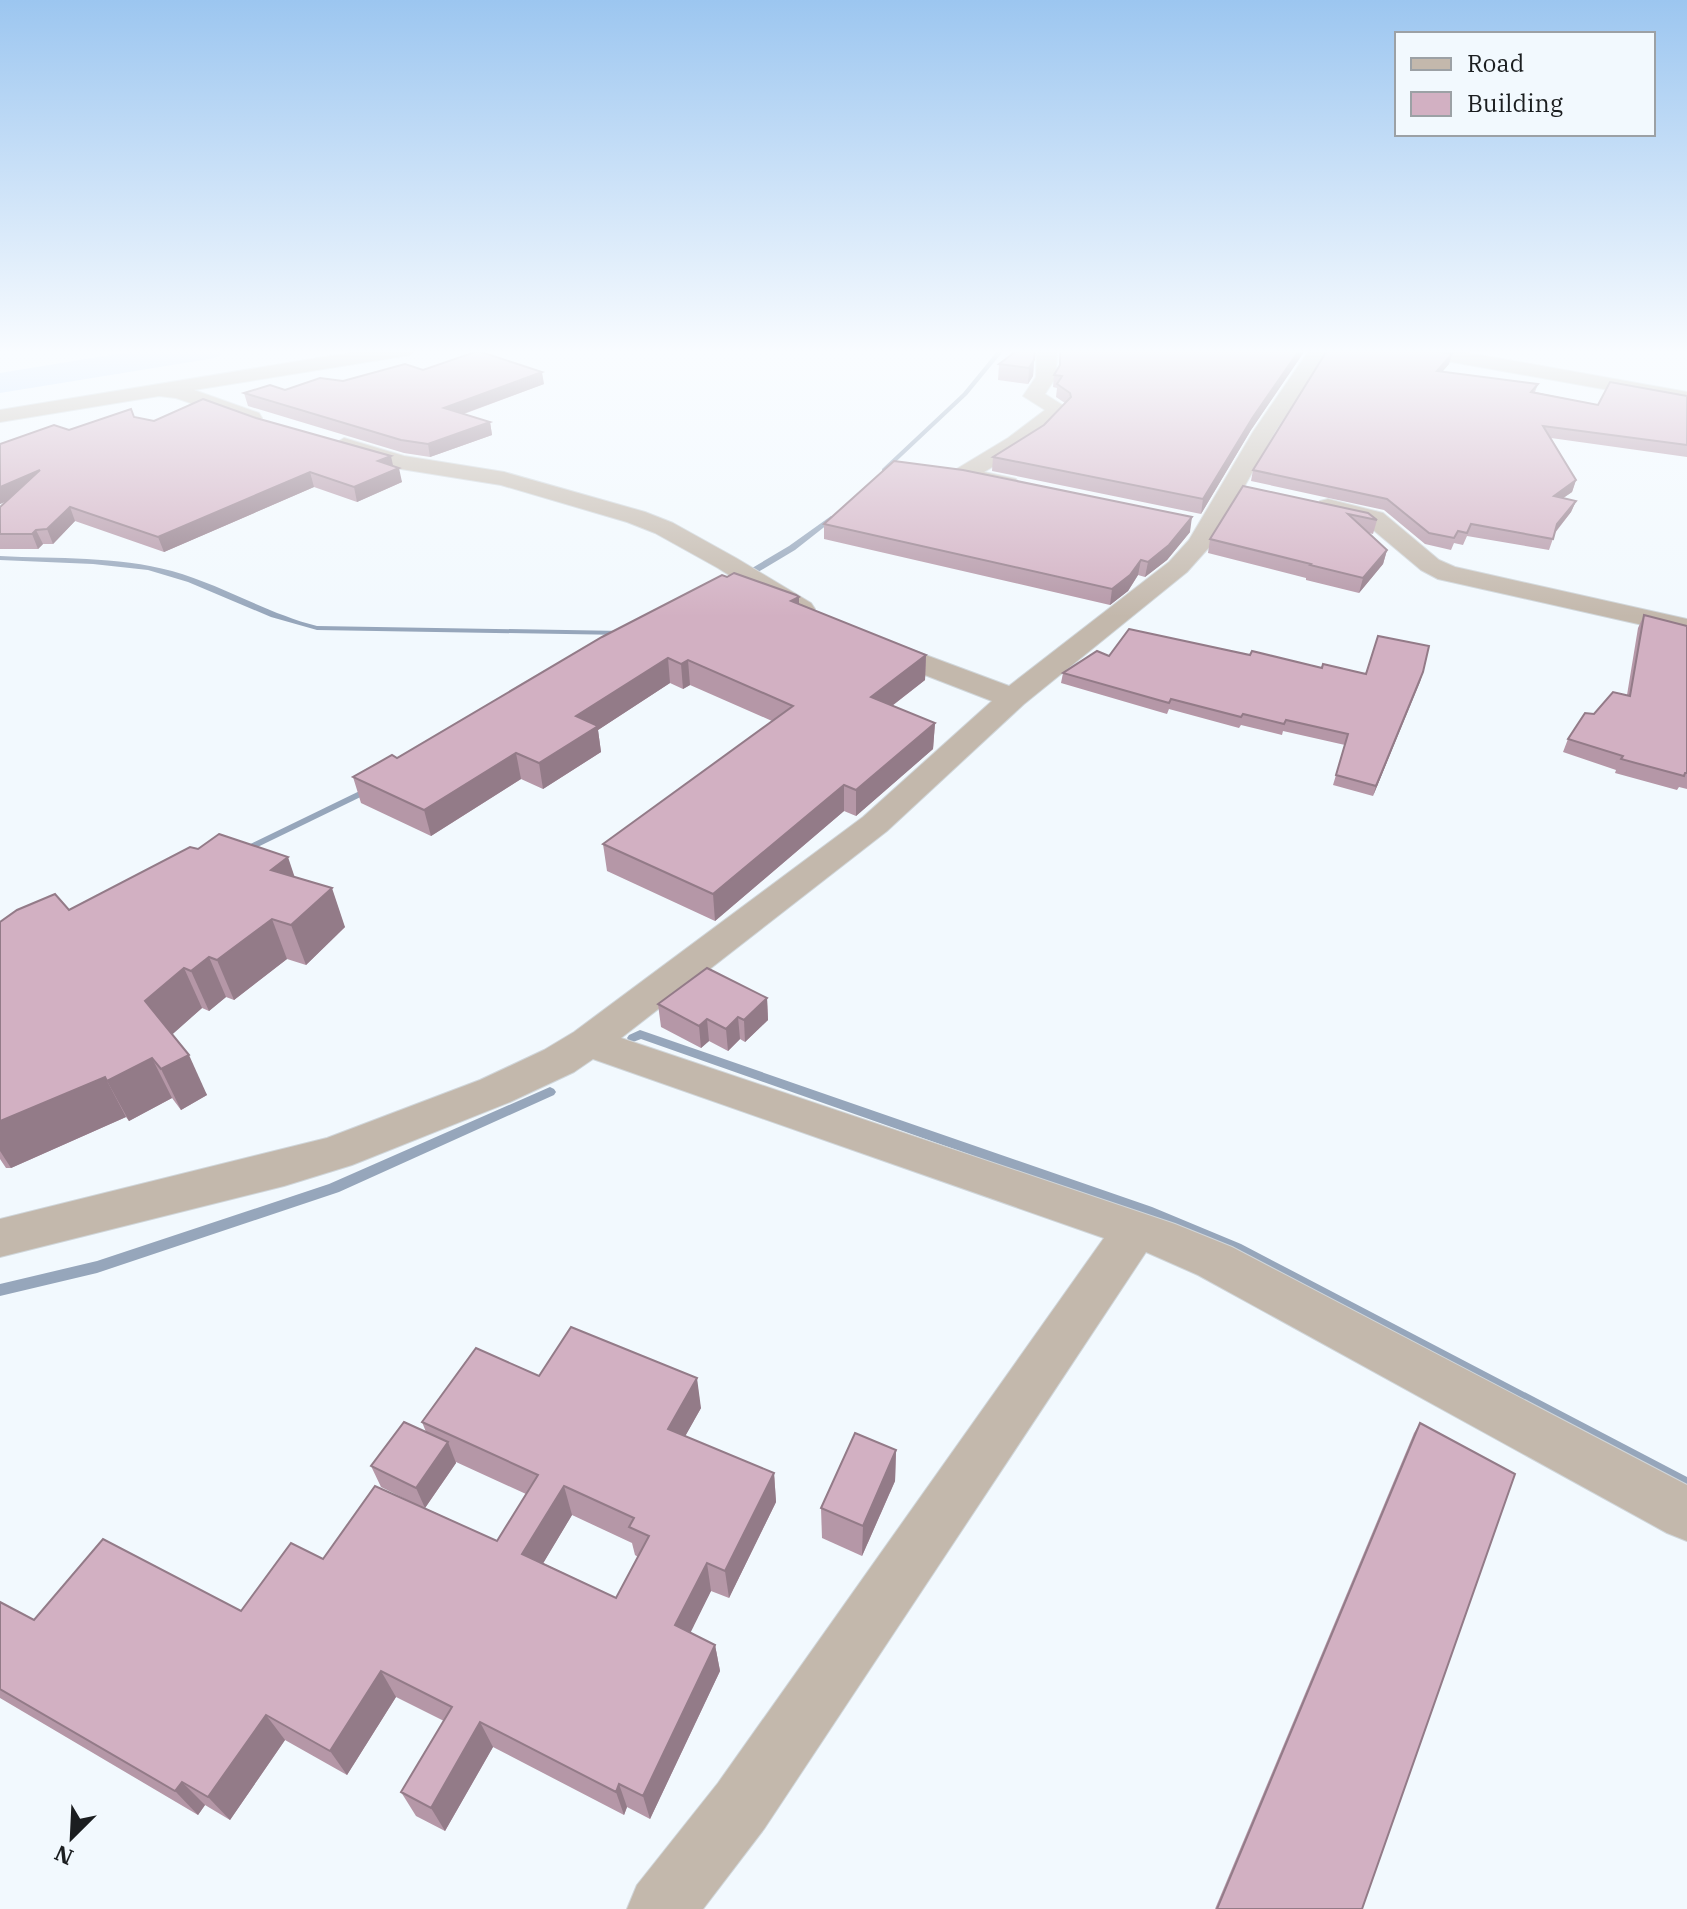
<svg xmlns="http://www.w3.org/2000/svg" width="1687" height="1909" font-family="'IBM Plex Serif',serif">
	<style>
		.lines { fill: none; stroke-linecap: round; stroke-linejoin: round }
		.stream { fill: #96a6bb; fill-rule: evenodd }
		.river { fill: #cae1fd; fill-rule: evenodd }
		.minor-casing { stroke: #d0d6da; stroke-width: 2 }
		.minor { fill: #c3b8ac; fill-rule: evenodd }
		.wall { fill: #b597a7; fill-rule: evenodd }
		.shaded-wall { fill: #937b88 }
		.building { fill: #d2b0c2; stroke: #937b88; stroke-width: 2; fill-rule: evenodd }
	</style>
	<rect width="100%" height="100%" fill="#f2f9fe"/>
	<g class="lines">
		<g class="stream">
			<path d="M 999,349 L 1005,349 L 967,395 L 886,471 L 882,471 L 882,469 L 963,393 Z"/>
			<path d="M 831,516 L 837,517 L 795,550 L 748,578 L 742,578 L 742,574 L 789,546 Z"/>
			<path d="M 0,556 C 57,559 117,556 172,571 C 222,585 266,613 317,626 L 624,631 L 628,633 L 624,635 L 317,630 L 271,617 L 188,582 L 148,570 L 93,564 L 0,560 Z"/>
			<path d="M 372,785 L 375,786 L 377,788 L 375,790 L 243,854 L 235,854 L 234,852 Z"/>
			<path d="M 640,1030 L 1152,1207 L 1241,1244 L 1687,1477 L 1687,1493 L 1231,1252 L 1142,1215 L 641,1039 L 633,1042 L 629,1041 L 627,1038 L 629,1035 Z"/>
			<path d="M 550,1087 L 554,1089 L 556,1092 L 554,1095 L 339,1192 L 97,1273 L 0,1296 L 0,1284 L 97,1261 L 329,1184 Z"/>
		</g>
		<path class="river" d="M 147,349 L 225,349 L 220,356 L 209,359 L 0,393 L 0,373 Z"/>
		<defs>
			<g id="minor">
				<path d="M 373,349 L 419,349 L 410,355 L 194,390 L 259,413 L 262,418 L 251,424 L 176,398 L 159,396 L 0,422 L 0,410 Z"/>
				<path d="M 1037,349 L 1057,349 L 1056,377 L 1045,394 L 1067,408 L 1066,412 L 1024,448 L 984,472 L 1016,479 L 1020,484 L 1016,489 L 1008,491 L 955,480 L 951,475 L 955,470 L 1008,438 L 1045,410 L 1023,396 L 1036,377 Z"/>
				<path d="M 1310,349 L 1329,349 L 1275,432 L 1212,544 L 1187,572 L 1024,704 L 887,831 L 621,1038 L 1175,1224 L 1232,1247 L 1687,1485 L 1687,1541 L 1667,1533 L 1198,1275 L 1146,1252 L 764,1829 L 703,1909 L 627,1909 L 637,1885 L 718,1783 L 1104,1238 L 593,1059 L 574,1072 L 510,1102 L 352,1165 L 284,1186 L 0,1257 L 0,1219 L 327,1138 L 480,1080 L 544,1050 L 574,1032 L 863,817 L 992,701 L 868,653 L 864,647 L 868,641 L 878,638 L 888,641 L 1009,686 L 1169,562 L 1189,540 L 1253,432 Z"/>
				<path d="M 1404,349 L 1447,349 L 1687,392 L 1687,404 L 1413,355 Z"/>
				<path d="M 344,438 L 404,456 L 504,472 L 645,512 L 673,523 L 736,558 L 811,603 L 815,609 L 811,615 L 791,615 L 718,568 L 655,533 L 627,522 L 501,485 L 401,469 L 336,450 L 333,445 Z"/>
				<path d="M 1328,499 L 1383,513 L 1439,560 L 1455,567 L 1687,619 L 1687,635 L 1438,579 L 1421,570 L 1365,523 L 1320,511 L 1316,506 L 1320,501 Z"/>
			</g>
		</defs>
		<use href="#minor" class="minor-casing"/>
		<use href="#minor" class="minor"/>
	</g>
	<g class="wall">
		<path d="M 1035,349 L 1033,376 L 1028,384 L 998,380 L 999,364 Z"/>
		<path d="M 1059,349 L 1306,349 L 1251,430 L 1201,514 L 992,471 L 993,457 L 1044,425 L 1065,403 L 1056,397 L 1057,388 L 1053,387 L 1054,375 L 1059,367 Z"/>
		<path d="M 1452,354 L 1449,364 L 1442,372 L 1538,384 L 1535,392 L 1598,405 L 1687,396 L 1687,457 L 1551,438 L 1576,480 L 1572,492 L 1563,498 L 1576,501 L 1571,512 L 1555,533 L 1549,550 L 1467,536 L 1463,545 L 1454,543 L 1451,550 L 1425,544 L 1384,510 L 1251,481 L 1253,470 Z"/>
		<path d="M 423,370 L 544,384 L 464,414 L 490,422 L 492,435 L 430,457 L 404,453 L 248,406 L 244,393 L 285,390 Z"/>
		<path d="M 134,417 L 394,466 L 402,482 L 357,502 L 314,487 L 164,552 L 75,521 L 53,544 L 43,544 L 38,549 L 0,549 L 0,507 L 6,501 L 0,504 L 0,444 Z"/>
		<path d="M 1243,486 L 1377,520 L 1373,534 L 1369,533 L 1387,550 L 1383,564 L 1359,593 L 1306,580 L 1306,578 L 1208,553 L 1210,539 Z"/>
		<path d="M 824,524 L 1190,532 L 1167,560 L 1145,577 L 1138,575 L 1128,591 L 1110,605 L 824,539 Z"/>
		<path d="M 799,604 L 926,655 L 925,680 L 892,706 L 935,723 L 933,749 L 856,816 L 844,811 L 715,921 L 607,871 L 603,844 L 772,721 L 690,685 L 683,689 L 670,683 L 598,730 L 601,752 L 543,789 L 521,779 L 431,836 L 361,803 L 353,777 L 397,758 Z"/>
		<path d="M 1644,615 L 1687,626 L 1687,789 L 1679,787 L 1677,790 L 1615,773 L 1616,770 L 1563,752 L 1568,739 L 1594,714 L 1627,695 L 1638,628 Z"/>
		<path d="M 1250,655 L 1322,668 L 1366,674 L 1423,672 L 1373,796 L 1333,785 L 1345,745 L 1283,731 L 1282,735 L 1241,725 L 1239,728 L 1169,709 L 1167,714 L 1061,683 L 1063,673 L 1109,656 Z"/>
		<path d="M 294,877 L 345,927 L 306,965 L 287,959 L 234,1000 L 226,997 L 209,1011 L 202,1008 L 172,1034 L 207,1095 L 181,1110 L 172,1098 L 129,1121 L 126,1117 L 11,1168 L 6,1168 L 0,1159 L 0,922 L 69,910 Z"/>
		<path d="M 767,998 L 768,1020 L 745,1042 L 740,1039 L 728,1051 L 709,1041 L 701,1048 L 661,1027 L 658,1004 Z"/>
		<path d="M 539,1376 L 701,1408 L 685,1436 L 774,1473 L 776,1502 L 729,1598 L 711,1591 L 690,1632 L 715,1645 L 720,1671 L 650,1819 L 627,1807 L 624,1815 L 493,1747 L 445,1831 L 416,1816 L 401,1792 L 444,1721 L 396,1697 L 347,1775 L 285,1740 L 230,1820 L 205,1805 L 198,1815 L 0,1698 L 0,1602 L 34,1620 L 241,1611 L 323,1559 L 423,1508 L 381,1487 L 371,1466 L 426,1432 L 422,1422 ZM 456,1462 L 526,1494 L 497,1541 L 425,1508 L 456,1463 ZM 572,1515 L 632,1543 L 635,1555 L 638,1557 L 616,1598 L 543,1563 Z"/>
		<path d="M 1420,1423 L 1362,1909 L 1215,1909 L 1414,1433 Z"/>
		<path d="M 896,1450 L 895,1481 L 862,1556 L 822,1538 L 821,1508 Z"/>
	</g>
	<g class="shaded-wall">
		<path d="M 1300,349 L 1306,349 L 1251,430 L 1201,514 L 1203,499 L 1253,417 Z"/>
		<path d="M 1452,354 L 1449,364 L 1434,381 L 1437,371 Z"/>
		<path d="M 1034,360 L 1033,376 L 1028,384 L 1029,368 Z"/>
		<path d="M 542,372 L 544,384 L 446,420 L 444,408 Z"/>
		<path d="M 490,422 L 492,435 L 430,457 L 428,444 Z"/>
		<path d="M 391,456 L 394,470 L 399,468 L 402,482 L 357,502 L 354,487 L 378,461 Z"/>
		<path d="M 40,470 L 46,485 L 0,504 L 0,487 Z"/>
		<path d="M 310,472 L 314,487 L 164,552 L 158,537 Z"/>
		<path d="M 1576,480 L 1572,492 L 1550,507 L 1554,496 Z"/>
		<path d="M 1576,501 L 1571,512 L 1552,536 L 1557,524 Z"/>
		<path d="M 70,507 L 75,521 L 53,544 L 47,529 Z"/>
		<path d="M 1192,517 L 1190,532 L 1167,560 L 1145,577 L 1148,562 Z"/>
		<path d="M 36,530 L 43,544 L 38,549 L 32,534 Z"/>
		<path d="M 1387,550 L 1383,564 L 1359,593 L 1363,578 Z"/>
		<path d="M 1141,560 L 1138,575 L 1128,591 L 1110,605 L 1112,589 Z"/>
		<path d="M 799,597 L 799,621 L 791,601 Z"/>
		<path d="M 926,655 L 925,680 L 871,722 L 871,697 Z"/>
		<path d="M 668,658 L 670,683 L 598,730 L 601,752 L 543,789 L 539,763 L 576,716 Z"/>
		<path d="M 688,660 L 690,685 L 683,689 L 681,664 Z"/>
		<path d="M 1423,672 L 1420,682 L 1373,796 L 1376,786 Z"/>
		<path d="M 935,723 L 933,749 L 856,816 L 856,790 Z"/>
		<path d="M 516,753 L 521,779 L 431,836 L 424,810 Z"/>
		<path d="M 844,785 L 844,811 L 715,921 L 713,894 Z"/>
		<path d="M 288,857 L 301,896 L 271,870 Z"/>
		<path d="M 332,888 L 345,927 L 306,965 L 291,925 Z"/>
		<path d="M 272,919 L 287,959 L 234,1000 L 217,960 Z"/>
		<path d="M 209,957 L 226,997 L 209,1011 L 191,971 Z"/>
		<path d="M 184,968 L 202,1008 L 165,1041 L 145,1001 Z"/>
		<path d="M 767,998 L 768,1020 L 745,1042 L 744,1020 Z"/>
		<path d="M 738,1017 L 740,1039 L 728,1051 L 726,1029 Z"/>
		<path d="M 707,1019 L 709,1041 L 701,1048 L 699,1026 Z"/>
		<path d="M 189,1055 L 207,1095 L 181,1110 L 161,1069 Z"/>
		<path d="M 152,1058 L 172,1098 L 129,1121 L 107,1081 Z"/>
		<path d="M 105,1077 L 126,1117 L 11,1168 L 0,1151 L 0,1121 Z"/>
		<path d="M 697,1378 L 701,1408 L 673,1458 L 668,1429 Z"/>
		<path d="M 448,1442 L 456,1463 L 425,1508 L 416,1488 Z"/>
		<path d="M 896,1450 L 895,1481 L 862,1556 L 863,1526 Z"/>
		<path d="M 774,1473 L 776,1502 L 729,1598 L 725,1571 Z"/>
		<path d="M 564,1486 L 572,1515 L 532,1582 L 522,1554 Z"/>
		<path d="M 707,1563 L 711,1591 L 681,1652 L 675,1625 Z"/>
		<path d="M 715,1645 L 720,1671 L 650,1819 L 643,1796 Z"/>
		<path d="M 381,1671 L 396,1697 L 347,1775 L 330,1751 Z"/>
		<path d="M 266,1715 L 285,1740 L 230,1820 L 208,1797 Z"/>
		<path d="M 480,1722 L 493,1747 L 445,1831 L 431,1808 Z"/>
		<path d="M 182,1782 L 205,1805 L 198,1815 L 175,1791 Z"/>
		<path d="M 619,1784 L 627,1807 L 624,1815 L 616,1792 Z"/>
	</g>
	<g class="building">
		<path d="M 1019,349 L 1035,349 L 1034,360 L 1029,368 L 999,364 Z"/>
		<path d="M 1060,349 L 1300,349 L 1253,417 L 1203,499 L 993,457 L 1044,425 L 1071,397 L 1070,393 L 1057,384 L 1062,376 L 1054,375 L 1060,365 Z"/>
		<path d="M 1328,349 L 1423,349 L 1452,354 L 1437,371 L 1538,384 L 1531,392 L 1598,405 L 1610,382 L 1687,396 L 1687,445 L 1543,426 L 1576,480 L 1554,496 L 1576,501 L 1557,524 L 1553,539 L 1471,524 L 1467,533 L 1458,531 L 1454,538 L 1429,533 L 1387,499 L 1253,470 Z"/>
		<path d="M 478,351 L 542,372 L 444,408 L 490,422 L 428,444 L 401,440 L 244,393 L 270,385 L 285,390 L 320,378 L 343,381 L 405,364 L 423,370 Z"/>
		<path d="M 203,399 L 256,418 L 391,456 L 378,461 L 399,468 L 354,487 L 310,472 L 158,537 L 70,507 L 47,529 L 36,530 L 32,534 L 0,534 L 0,507 L 40,470 L 0,487 L 0,444 L 54,425 L 69,430 L 131,409 L 134,417 L 154,421 Z"/>
		<path d="M 894,461 L 963,470 L 1192,517 L 1169,545 L 1148,562 L 1141,560 L 1130,575 L 1112,589 L 824,524 Z"/>
		<path d="M 1243,486 L 1368,513 L 1377,520 L 1348,514 L 1387,550 L 1363,578 L 1310,565 L 1311,564 L 1210,539 Z"/>
		<path d="M 734,573 L 796,595 L 799,597 L 791,601 L 926,655 L 871,697 L 935,723 L 856,790 L 844,785 L 713,894 L 603,844 L 793,706 L 688,660 L 681,664 L 668,658 L 576,716 L 598,726 L 539,763 L 516,753 L 424,810 L 353,777 L 392,755 L 397,758 L 602,637 L 722,575 L 727,577 Z"/>
		<path d="M 1644,615 L 1687,626 L 1687,773 L 1685,773 L 1684,776 L 1621,759 L 1623,756 L 1568,739 L 1585,713 L 1594,714 L 1613,692 L 1630,696 Z"/>
		<path d="M 1129,629 L 1250,655 L 1252,651 L 1322,668 L 1323,664 L 1366,674 L 1378,636 L 1429,646 L 1423,672 L 1376,786 L 1336,775 L 1348,734 L 1286,720 L 1284,724 L 1243,714 L 1241,717 L 1171,699 L 1169,703 L 1063,673 L 1097,651 L 1109,656 Z"/>
		<path d="M 219,834 L 288,857 L 271,870 L 332,888 L 291,925 L 272,919 L 217,960 L 209,957 L 191,971 L 184,968 L 145,1001 L 189,1055 L 161,1069 L 152,1058 L 107,1081 L 105,1077 L 0,1121 L 0,922 L 17,910 L 55,894 L 69,910 L 190,847 L 198,849 Z"/>
		<path d="M 707,968 L 767,998 L 744,1020 L 738,1017 L 726,1029 L 707,1019 L 699,1026 L 658,1004 Z"/>
		<path d="M 571,1327 L 697,1378 L 668,1429 L 774,1473 L 725,1571 L 707,1563 L 675,1625 L 715,1645 L 643,1796 L 619,1784 L 616,1792 L 480,1722 L 431,1808 L 401,1792 L 452,1707 L 381,1671 L 330,1751 L 266,1715 L 208,1797 L 182,1782 L 175,1791 L 0,1689 L 0,1602 L 34,1620 L 103,1539 L 241,1611 L 291,1543 L 323,1559 L 375,1486 L 497,1541 L 538,1475 L 422,1422 L 476,1348 L 539,1376 ZM 564,1486 L 634,1518 L 629,1527 L 649,1536 L 616,1598 L 522,1554 Z"/>
		<path d="M 404,1422 L 448,1442 L 416,1488 L 371,1466 Z"/>
		<path d="M 1420,1423 L 1515,1474 L 1362,1909 L 1217,1909 Z"/>
		<path d="M 855,1433 L 896,1450 L 863,1526 L 821,1508 Z"/>
	</g>
	<linearGradient id="sky" x2="0" y2="1"><stop stop-color="#9cc6f0"/><stop offset="0.57" stop-color="#f9fcff"/><stop offset="1" stop-color="#f9fcff" stop-opacity="0"/></linearGradient>
	<rect width="1687" height="617" fill="url(#sky)"/>
	<rect x="1395" y="32" width="260" height="104" fill="#f2f9fe" stroke="#9ca1a5" stroke-width="2"/>
	<rect x="1411" y="58" width="40" height="12" fill="#c3b8ac" stroke="#9ca1a5" stroke-width="2"/>
	<text x="1467" y="72" font-size="24" fill="#1b1e20">Road</text>
	<rect x="1411" y="92" width="40" height="24" fill="#d2b0c2" stroke="#9ca1a5" stroke-width="2"/>
	<text x="1467" y="112" font-size="24" fill="#1b1e20">Building</text>
	<g transform="translate(72 1837) rotate(204)" stroke="#f2f9fe" stroke-width="6" paint-order="stroke">
	<path d="M0-6L14 30L0 20L-14 30Z" fill="#1b1e20"/>
	<text y="-12" font-size="22" font-weight="bold" text-anchor="middle" fill="#1b1e20">N</text>
	</g>
</svg>
